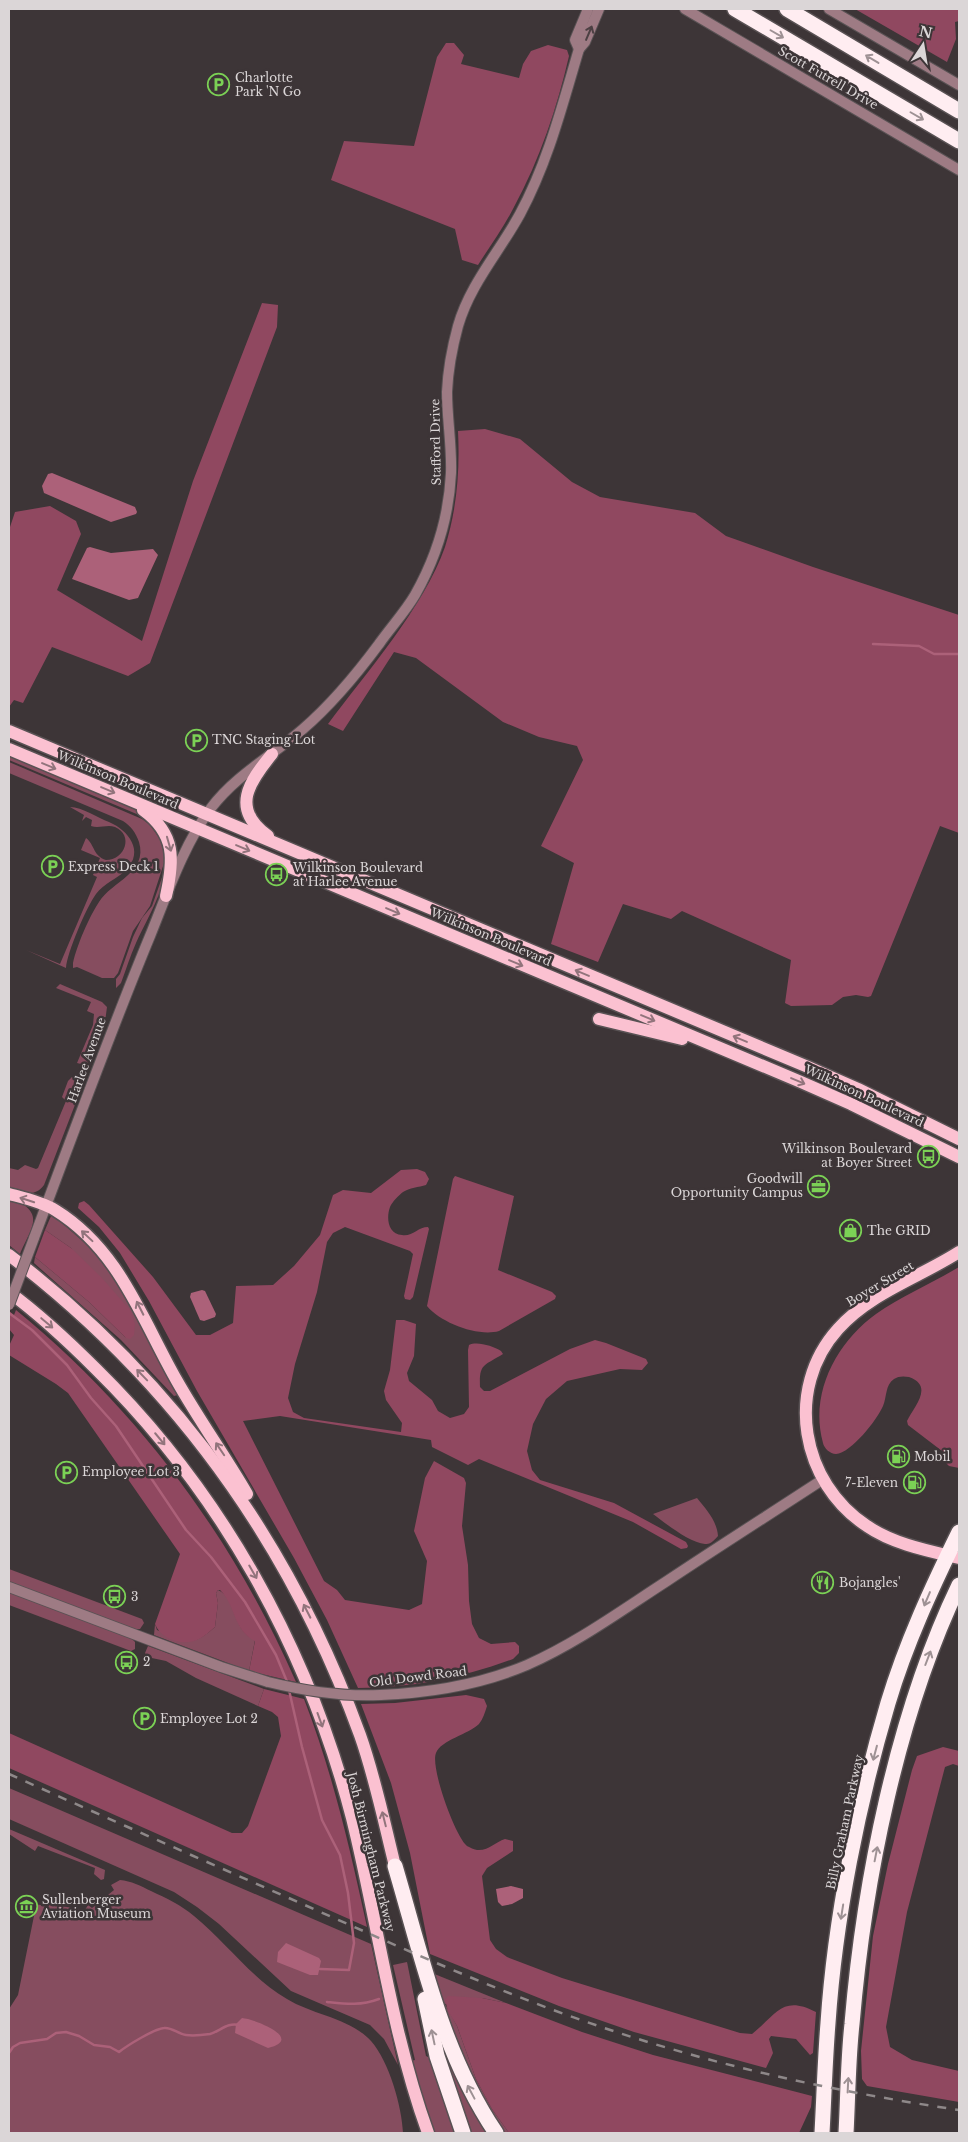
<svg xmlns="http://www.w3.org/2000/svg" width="968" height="2142" font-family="'Libre Baskerville',serif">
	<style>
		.green { fill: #864d5f }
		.forest { fill: #904860 }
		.water { fill: #ac6179 }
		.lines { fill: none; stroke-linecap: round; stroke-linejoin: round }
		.stream { stroke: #ac6179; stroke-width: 2.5 }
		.minor-casing { stroke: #595254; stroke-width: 12 }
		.major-casing { stroke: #595254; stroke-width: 15 }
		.highway-casing { stroke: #595254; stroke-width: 18 }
		.minor { stroke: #9e7b84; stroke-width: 10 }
		.major { stroke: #fbc1d1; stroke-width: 12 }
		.highway { stroke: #ffedf1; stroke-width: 15 }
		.rail { stroke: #8e8889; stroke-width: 2.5; stroke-dasharray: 9 9; stroke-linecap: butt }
		.minor-bridge-casing { stroke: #595254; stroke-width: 12; stroke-linecap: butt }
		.minor-bridge { stroke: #9e7b84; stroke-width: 10 }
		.oneway { stroke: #4c4043 }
		.oneway2 { stroke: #9e9194 }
		.oneway3 { stroke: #92747c }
		.labels { text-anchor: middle; stroke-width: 5; stroke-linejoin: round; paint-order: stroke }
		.poi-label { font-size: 12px; fill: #dbd6d7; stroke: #3d3537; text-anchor: start }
		.street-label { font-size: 12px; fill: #dbd6d7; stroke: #3d3537 }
	</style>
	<rect width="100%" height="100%" fill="#3d3537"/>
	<g class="green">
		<path d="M 9,756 L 112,799 L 140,812 L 151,823 L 139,815 L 9,760 Z"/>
		<path d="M 9,762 L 142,819 L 150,825 L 162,842 L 165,860 L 150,906 L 133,931 L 118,973 L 114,978 L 102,978 L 77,967 L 73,968 L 73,963 C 77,945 89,917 99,902 C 112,881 148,873 139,842 C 136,833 131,826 123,821 L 9,773 Z"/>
		<path d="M 70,807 C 82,807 98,818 109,822 C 128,830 145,851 126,870 C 117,879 104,883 96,894 C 86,908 67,953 66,968 L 26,950 L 60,964 L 97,877 L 93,875 L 100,858 L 81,850 L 86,838 C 95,845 93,856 106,860 C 125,860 134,835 115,827 C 107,824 99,829 91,826 L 92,820 L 86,817 L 82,821 L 84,815 Z"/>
		<path d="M 160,835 L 163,836 C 176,874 151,910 136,943 C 130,956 126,970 121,983 L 116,988 L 116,979 L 120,974 L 133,937 L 142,918 L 152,906 L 165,869 L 166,850 Z"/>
		<path d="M 60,984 L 102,1002 L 107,1007 L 105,1022 L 89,1066 L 77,1063 L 93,1025 L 94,1014 L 87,1011 L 91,1002 L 56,988 Z"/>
		<path d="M 72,1077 L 82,1080 L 83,1084 L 44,1185 C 35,1198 22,1192 9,1189 L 9,1168 L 18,1170 L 25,1165 L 36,1169 L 38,1168 L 66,1101 L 62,1097 L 68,1081 Z"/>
		<path d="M 9,1197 C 47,1213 32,1226 20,1254 L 9,1245 Z"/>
		<path d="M 51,1216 L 54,1216 L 95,1252 L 112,1272 L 178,1394 L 178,1395 L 174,1396 L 121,1340 L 34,1263 L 35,1257 L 89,1302 L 126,1338 L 71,1248 L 45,1230 Z"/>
		<path d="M 697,1498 C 706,1509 717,1521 718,1536 C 715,1539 711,1545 705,1544 C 690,1543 665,1523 653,1514 Z"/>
		<path d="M 9,1569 L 142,1619 L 144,1623 L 140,1629 L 133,1629 L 9,1582 Z"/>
		<path d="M 218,1590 C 237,1598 231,1629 255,1640 L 249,1671 L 154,1635 L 155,1624 L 157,1630 C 185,1641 190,1649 215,1627 L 218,1603 L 216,1593 Z"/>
		<path d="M 9,1592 L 131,1638 L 135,1642 L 135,1649 L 131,1651 L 9,1605 Z"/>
		<path d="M 148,1646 L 264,1689 L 258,1706 L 196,1678 L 166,1661 L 147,1657 L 145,1653 Z"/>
		<path d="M 9,1788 L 371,1944 L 398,2065 L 384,2039 L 370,2025 L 291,1991 L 219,1924 L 197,1907 L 174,1892 L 9,1819 Z"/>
		<path d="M 9,1829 L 105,1870 L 104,1879 L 101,1880 L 94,1874 L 95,1868 L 38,1846 L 35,1851 L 9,1834 Z"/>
		<path d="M 120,1880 C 131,1881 141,1886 151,1891 C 166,1898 181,1905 194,1916 C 226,1942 251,1978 287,1999 C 313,2015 350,2018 371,2041 C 389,2061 402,2107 403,2133 L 9,2133 L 9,2009 L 18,1995 L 35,1911 L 33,1904 L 49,1906 L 49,1904 L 85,1910 L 88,1905 L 92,1908 L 114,1890 L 111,1885 Z"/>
		<path d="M 407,1962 L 426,2056 L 432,2059 L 442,2097 L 455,2133 L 433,2133 L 411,2061 L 415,2060 L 393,1965 Z"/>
		<path d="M 432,1973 L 506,2003 L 482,1998 L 445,2004 L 457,2026 L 476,2079 L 492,2109 L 509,2133 L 501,2133 L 472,2087 Z"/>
		<path d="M 447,2050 L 491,2133 L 467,2133 L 443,2051 Z"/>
	</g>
	<g class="forest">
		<path d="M 855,9 L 959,9 L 959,21 L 955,22 L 956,39 L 947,62 Z"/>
		<path d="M 446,43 L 454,43 L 464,55 L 461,64 L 519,78 L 523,64 L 531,51 L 548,45 L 567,50 L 569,56 C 557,108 540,159 514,207 C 504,227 490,246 478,265 L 462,260 L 455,229 L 331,180 L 344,141 L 414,146 L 437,57 Z"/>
		<path d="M 262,303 L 278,305 L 277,327 L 150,663 L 128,676 L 52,647 L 23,703 L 14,700 L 9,707 L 9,530 L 15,512 L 50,506 L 76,521 L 81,534 L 57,590 L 142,641 L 193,481 Z"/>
		<path d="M 485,429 L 520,439 L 572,482 L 600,497 L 695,513 L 726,536 L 813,567 L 959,615 L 959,833 L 940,826 L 871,996 L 868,997 L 856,995 L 843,997 L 832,1005 L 791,1006 L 785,1003 L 791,960 L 682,911 L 671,919 L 623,904 L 598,962 L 551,944 L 574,863 L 541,846 L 583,760 L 577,746 L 539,737 L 503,722 L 416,658 L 394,652 L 343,731 L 328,724 C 366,673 424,607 445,547 C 457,509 460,470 458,431 Z"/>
		<path d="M 417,1169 L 425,1172 L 429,1179 L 426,1185 C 419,1187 409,1188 403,1192 C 399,1195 392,1202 390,1207 C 386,1218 388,1234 402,1235 C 412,1237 418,1227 428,1227 L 429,1229 L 413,1297 L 410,1300 L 405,1299 L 404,1296 L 413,1254 L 410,1251 L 345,1227 L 333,1233 L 327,1242 L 317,1292 L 295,1364 L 288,1398 L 293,1412 L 304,1418 L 401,1432 L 402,1423 L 386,1400 L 384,1391 L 390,1370 L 396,1320 L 404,1320 L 416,1324 L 414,1356 L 407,1373 L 409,1381 L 432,1400 L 438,1411 L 450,1418 L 464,1414 L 469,1407 L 468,1350 L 469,1345 C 477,1341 493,1346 501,1351 L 503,1354 C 484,1366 479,1363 480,1387 L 484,1391 L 490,1391 L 570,1349 L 595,1340 L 606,1343 L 646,1359 L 648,1363 L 642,1370 L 620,1369 L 567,1381 L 546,1399 L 533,1424 L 527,1451 L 532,1470 L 540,1480 L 614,1503 L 686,1542 L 688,1546 L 687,1548 L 681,1549 L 633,1522 L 479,1459 L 468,1465 L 432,1447 L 431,1440 L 280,1416 L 243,1421 L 324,1581 L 337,1590 L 345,1600 L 409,1610 L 422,1604 L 427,1561 L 414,1531 L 425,1478 L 434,1461 L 464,1478 L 466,1483 L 462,1526 L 468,1565 L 469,1601 L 472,1624 L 479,1638 L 491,1644 L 515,1642 L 519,1646 L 519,1653 L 513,1659 C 462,1678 412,1688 358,1688 L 327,1620 L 294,1558 L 197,1391 L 149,1301 L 120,1253 L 99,1227 L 78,1208 L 79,1203 L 84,1201 L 89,1205 L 153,1277 L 196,1335 L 210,1335 L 233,1323 L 236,1286 L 273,1285 L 294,1266 L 320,1235 L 333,1195 L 343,1190 L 371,1193 L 401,1170 Z"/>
		<path d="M 455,1176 L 514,1196 L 498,1270 L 552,1292 L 556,1296 L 555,1299 L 499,1331 C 478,1337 441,1323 427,1306 L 453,1179 Z"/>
		<path d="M 45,1230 L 71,1248 L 101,1277 L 130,1310 L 135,1324 L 134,1335 L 130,1339 L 126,1338 L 89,1302 L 35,1257 Z"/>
		<path d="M 959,1267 L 959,1468 L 949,1466 L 945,1462 L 945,1456 L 942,1451 L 908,1425 L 907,1421 C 913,1408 935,1386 909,1377 C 904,1376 898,1376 894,1379 C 885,1385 887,1397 883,1406 C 877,1420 851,1453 836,1454 C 830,1454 824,1448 823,1443 C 809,1393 837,1342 876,1314 C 902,1296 932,1283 959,1267 Z"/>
		<path d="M 16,1310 C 138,1410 233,1537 296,1682 L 249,1671 L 255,1641 C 232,1629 237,1607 220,1590 L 218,1590 L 216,1593 L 218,1603 L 215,1627 C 210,1631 205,1636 199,1639 C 184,1647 161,1640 155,1624 L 180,1554 L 68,1393 L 56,1384 L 9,1355 L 9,1346 L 14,1335 L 9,1329 L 9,1311 L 14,1315 Z"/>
		<path d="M 264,1689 L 304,1699 C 333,1774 350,1849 367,1927 L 9,1768 L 9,1733 L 232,1833 L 242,1833 L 248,1826 L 281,1736 L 278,1717 L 272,1712 L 258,1706 Z"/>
		<path d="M 466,1695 L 484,1699 L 487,1706 C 485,1712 483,1719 479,1724 C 469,1734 441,1740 436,1753 C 430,1767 455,1836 467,1846 C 469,1847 475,1850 477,1850 C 489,1851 495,1842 505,1839 L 513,1841 L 513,1851 L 487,1868 L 482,1876 L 490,1940 L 496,1949 L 507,1957 L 562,1978 L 740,2033 L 752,2034 C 776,2015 782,1994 816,2012 L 813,2053 L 810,2055 L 796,2039 L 771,2036 L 769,2039 L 773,2053 L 766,2068 L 634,2032 L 559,2006 L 430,1954 L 410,1853 L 391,1783 L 361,1704 L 395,1703 Z"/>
		<path d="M 943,1747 L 959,1751 L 959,1766 L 953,1764 L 945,1767 L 907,1912 L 886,2027 L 890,2047 L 912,2060 L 959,2071 L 959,2102 L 867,2086 L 862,2079 L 861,2051 L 873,1936 L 888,1864 L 912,1770 L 917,1756 Z"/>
		<path d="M 448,1996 L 482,1998 L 506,2003 L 582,2032 L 653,2055 L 812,2096 L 811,2107 L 799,2133 L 509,2133 L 492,2109 L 476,2079 L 457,2026 L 448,2011 L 445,2000 Z"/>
	</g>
	<g class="water">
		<path d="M 52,473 L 135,507 L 137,512 L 136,514 L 111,522 L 44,493 L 42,486 L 48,474 Z"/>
		<path d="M 90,547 L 111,553 L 153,549 L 158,555 L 138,598 L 129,600 L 72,579 L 87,548 Z"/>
		<path d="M 202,1290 L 205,1291 L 216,1314 L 215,1317 L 204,1321 L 200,1320 L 190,1297 L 191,1293 Z"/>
		<path d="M 511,1886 L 523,1889 L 523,1898 L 512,1904 L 502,1906 L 498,1902 L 496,1889 Z"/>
		<path d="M 286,1943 L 319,1958 L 321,1961 L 318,1975 L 310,1975 L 277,1962 L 278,1952 Z"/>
		<path d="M 242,2018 C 255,2019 305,2039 268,2048 L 235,2033 L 236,2024 Z"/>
	</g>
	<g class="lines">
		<g class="stream">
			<path d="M 873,644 L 919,646 L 934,654 L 959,654"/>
			<path d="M 9,1313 L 32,1330 L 67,1365 L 91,1398 L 116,1426 L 186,1530 L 211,1557 L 245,1602 L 276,1655 L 288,1684"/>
			<path d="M 289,1690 L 302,1747 L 322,1820 L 340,1855 L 348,1893 L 354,1943 L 349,1970 L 320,1969"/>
			<path d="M 327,2002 C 346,2004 360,2006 379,1999"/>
			<path d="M 9,2053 L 13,2047 L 20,2043 L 47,2039 L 56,2033 L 66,2032 L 79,2036 L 94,2045 L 110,2047 L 119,2052 C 128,2045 154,2029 164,2028 C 172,2027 178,2034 186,2035 C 193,2036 203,2035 210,2034 C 220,2031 228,2022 239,2025"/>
		</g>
		<defs>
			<g id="minor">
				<path d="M 588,9 L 575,40 L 579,49 L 585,42 L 599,9"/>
				<path d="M 685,9 L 959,170"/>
				<path d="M 829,9 L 959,85"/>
				<path d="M 34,1238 C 72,1137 109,1035 150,936 C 167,894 184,844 211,808 C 236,775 272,756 303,729 C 332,704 356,675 379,644 C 391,627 405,612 415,595 C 436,558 449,515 451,473 C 452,446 447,419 447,392 C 448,369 452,348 458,326 C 470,284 500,251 520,214 C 548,162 562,106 579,49"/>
				<path d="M 9,1587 L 221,1667 L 268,1682"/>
				<path d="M 380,1695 C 430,1693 482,1684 527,1665 C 577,1643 622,1610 667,1581 C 718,1547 770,1514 822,1480"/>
			</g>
			<g id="major">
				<path d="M 9,731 L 808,1067 L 858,1089 L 959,1139"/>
				<path d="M 9,749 L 801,1082 L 851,1104 L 959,1157"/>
				<path d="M 143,810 C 176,834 174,860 166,896"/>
				<path d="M 268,836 C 230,809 249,782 272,754"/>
				<path d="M 599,1019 L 682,1039"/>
				<path d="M 9,1194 C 24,1198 42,1202 55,1210 C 120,1250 142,1320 177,1381 C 199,1420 225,1456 247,1494"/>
				<path d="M 959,1252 C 920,1277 870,1293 838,1329 C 784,1389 801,1483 867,1526 C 893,1544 929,1551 959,1558"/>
				<path d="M 9,1255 C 174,1381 289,1540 360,1735 C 375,1777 384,1822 395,1866"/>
				<path d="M 9,1292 C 40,1315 69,1342 96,1369 C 221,1492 308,1648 352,1818 C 378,1923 391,2031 428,2133"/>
			</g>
			<g id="highway">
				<path d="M 735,9 L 959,141"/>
				<path d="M 787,9 L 959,111"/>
				<path d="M 395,1866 C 422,1957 442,2053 496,2133"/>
				<path d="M 425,1999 L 437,2056 L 463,2133"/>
				<path d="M 822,2133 C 824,2097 825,2060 828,2023 C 835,1919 858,1804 888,1703 C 906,1643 932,1587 959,1532"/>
				<path d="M 846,2133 C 848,2097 848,2060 852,2024 C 864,1881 897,1714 959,1585"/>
			</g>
		</defs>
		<use href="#minor" class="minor-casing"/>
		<use href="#major" class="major-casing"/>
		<use href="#highway" class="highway-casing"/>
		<use href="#minor" class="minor"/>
		<use href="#major" class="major"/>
		<use href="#highway" class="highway"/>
		<path class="rail" d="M 9,1774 C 111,1820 214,1865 316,1910 C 404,1949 492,1989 584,2021 C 706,2064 831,2091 959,2110"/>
		<defs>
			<g id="minor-bridge">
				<path d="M 9,1305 L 34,1238"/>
				<path d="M 268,1682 C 305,1691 342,1697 380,1695"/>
			</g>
		</defs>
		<use href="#minor-bridge" class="minor-bridge-casing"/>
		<use href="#minor-bridge" class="minor-bridge"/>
	</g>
	<defs><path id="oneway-shaft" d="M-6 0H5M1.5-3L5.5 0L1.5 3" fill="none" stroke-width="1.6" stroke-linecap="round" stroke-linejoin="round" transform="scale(1.25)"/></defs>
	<use class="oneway" href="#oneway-shaft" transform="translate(589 33) rotate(-67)"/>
	<g class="oneway2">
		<use href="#oneway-shaft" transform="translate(777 34) rotate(30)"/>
		<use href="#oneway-shaft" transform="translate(872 59) rotate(-149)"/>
		<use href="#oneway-shaft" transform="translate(917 116) rotate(30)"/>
		<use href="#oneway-shaft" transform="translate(927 1599) rotate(113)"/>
		<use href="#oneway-shaft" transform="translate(928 1658) rotate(-69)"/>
		<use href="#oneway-shaft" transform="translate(875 1753) rotate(105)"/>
		<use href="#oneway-shaft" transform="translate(876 1854) rotate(-79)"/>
		<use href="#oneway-shaft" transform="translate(842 1912) rotate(99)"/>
		<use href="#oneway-shaft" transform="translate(433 2037) rotate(-102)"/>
		<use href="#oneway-shaft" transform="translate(848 2085) rotate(-87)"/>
		<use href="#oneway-shaft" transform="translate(471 2092) rotate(-118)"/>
	</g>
	<g class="oneway3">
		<use href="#oneway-shaft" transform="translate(49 766) rotate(23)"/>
		<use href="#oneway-shaft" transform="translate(108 790) rotate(23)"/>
		<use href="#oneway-shaft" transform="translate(169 844) rotate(74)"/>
		<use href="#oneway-shaft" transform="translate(243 848) rotate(23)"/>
		<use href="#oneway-shaft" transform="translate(393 911) rotate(23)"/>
		<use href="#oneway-shaft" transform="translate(516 963) rotate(23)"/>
		<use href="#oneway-shaft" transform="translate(582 973) rotate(-157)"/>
		<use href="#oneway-shaft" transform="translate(648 1018) rotate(23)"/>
		<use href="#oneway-shaft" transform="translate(740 1039) rotate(-157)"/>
		<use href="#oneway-shaft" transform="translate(798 1081) rotate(23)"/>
		<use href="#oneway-shaft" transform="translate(27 1200) rotate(-162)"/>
		<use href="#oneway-shaft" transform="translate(87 1236) rotate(-137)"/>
		<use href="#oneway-shaft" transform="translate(140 1308) rotate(-117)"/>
		<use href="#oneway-shaft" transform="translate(47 1323) rotate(40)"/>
		<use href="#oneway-shaft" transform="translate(142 1375) rotate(-134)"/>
		<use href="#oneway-shaft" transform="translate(160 1439) rotate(50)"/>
		<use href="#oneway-shaft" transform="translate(220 1449) rotate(-124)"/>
		<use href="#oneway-shaft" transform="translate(253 1572) rotate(60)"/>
		<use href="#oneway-shaft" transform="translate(307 1611) rotate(-117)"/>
		<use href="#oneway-shaft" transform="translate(320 1720) rotate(70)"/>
		<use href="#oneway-shaft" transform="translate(384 1819) rotate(-104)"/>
	</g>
	<defs>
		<symbol id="parking-ring" viewBox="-11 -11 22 22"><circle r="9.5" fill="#3d3537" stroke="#7bd155" stroke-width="1.5"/><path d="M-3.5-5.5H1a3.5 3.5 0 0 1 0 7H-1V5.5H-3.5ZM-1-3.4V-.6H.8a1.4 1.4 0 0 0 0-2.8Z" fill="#7bd155"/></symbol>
		<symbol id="bus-ring" viewBox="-11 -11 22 22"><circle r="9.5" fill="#3d3537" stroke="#7bd155" stroke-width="1.5"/><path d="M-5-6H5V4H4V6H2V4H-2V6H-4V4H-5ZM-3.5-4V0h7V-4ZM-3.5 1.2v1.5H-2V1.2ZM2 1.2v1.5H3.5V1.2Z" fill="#7bd155"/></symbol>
		<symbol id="office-ring" viewBox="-11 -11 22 22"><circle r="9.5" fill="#3d3537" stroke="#7bd155" stroke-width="1.5"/><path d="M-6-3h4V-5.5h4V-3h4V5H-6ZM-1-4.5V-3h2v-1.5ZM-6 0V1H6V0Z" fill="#7bd155"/></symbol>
		<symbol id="shop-ring" viewBox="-11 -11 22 22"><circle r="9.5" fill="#3d3537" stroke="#7bd155" stroke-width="1.5"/><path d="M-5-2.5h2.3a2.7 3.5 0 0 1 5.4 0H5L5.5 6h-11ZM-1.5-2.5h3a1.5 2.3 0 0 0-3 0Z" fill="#7bd155"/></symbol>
		<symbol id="fuel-ring" viewBox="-11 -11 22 22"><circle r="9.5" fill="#3d3537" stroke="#7bd155" stroke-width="1.5"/><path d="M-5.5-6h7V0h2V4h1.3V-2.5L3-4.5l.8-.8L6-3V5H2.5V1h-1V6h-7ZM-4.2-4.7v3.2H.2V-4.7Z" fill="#7bd155"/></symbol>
		<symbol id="restaurant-ring" viewBox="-11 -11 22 22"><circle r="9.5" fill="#3d3537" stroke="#7bd155" stroke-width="1.5"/><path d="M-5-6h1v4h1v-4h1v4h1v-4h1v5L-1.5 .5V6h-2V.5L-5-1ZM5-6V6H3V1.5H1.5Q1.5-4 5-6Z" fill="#7bd155"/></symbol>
		<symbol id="museum-ring" viewBox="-11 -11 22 22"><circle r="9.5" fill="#3d3537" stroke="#7bd155" stroke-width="1.5"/><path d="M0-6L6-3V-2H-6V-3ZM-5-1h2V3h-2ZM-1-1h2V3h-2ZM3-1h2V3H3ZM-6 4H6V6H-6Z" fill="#7bd155"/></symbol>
	</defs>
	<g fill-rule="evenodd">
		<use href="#parking-ring" x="206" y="72" width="25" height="25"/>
		<use href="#parking-ring" x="184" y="728" width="25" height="25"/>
		<use href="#parking-ring" x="40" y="854" width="25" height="25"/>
		<use href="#bus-ring" x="264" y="862" width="25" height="25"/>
		<use href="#bus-ring" x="916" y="1144" width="25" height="25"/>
		<use href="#office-ring" x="806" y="1174" width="25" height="25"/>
		<use href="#shop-ring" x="838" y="1218" width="25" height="25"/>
		<use href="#fuel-ring" x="886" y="1444" width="25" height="25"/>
		<use href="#parking-ring" x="54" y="1460" width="25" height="25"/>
		<use href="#fuel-ring" x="902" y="1470" width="25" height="25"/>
		<use href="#restaurant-ring" x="810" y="1570" width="25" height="25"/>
		<use href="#bus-ring" x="102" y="1584" width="25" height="25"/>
		<use href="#bus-ring" x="114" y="1650" width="25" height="25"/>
		<use href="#parking-ring" x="132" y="1706" width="25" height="25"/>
		<use href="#museum-ring" x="14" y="1894" width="25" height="25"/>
	</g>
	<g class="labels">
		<g class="poi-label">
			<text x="235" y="82">Charlotte<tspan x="235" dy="14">Park 'N Go</tspan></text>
			<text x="212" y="744">TNC Staging Lot</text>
			<text x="68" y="871">Express Deck 1</text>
			<text x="293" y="872">Wilkinson Boulevard<tspan x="293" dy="14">at Harlee Avenue</tspan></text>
			<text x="912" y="1153" text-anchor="end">Wilkinson Boulevard<tspan x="912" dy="14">at Boyer Street</tspan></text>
			<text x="803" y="1183" text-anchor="end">Goodwill<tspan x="803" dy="14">Opportunity Campus</tspan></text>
			<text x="867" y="1235">The GRID</text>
			<text x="914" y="1461">Mobil</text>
			<text x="82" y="1476">Employee Lot 3</text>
			<text x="898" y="1487" text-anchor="end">7-Eleven</text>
			<text x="839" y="1587">Bojangles'</text>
			<text x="131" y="1601">3</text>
			<text x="143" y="1666">2</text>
			<text x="160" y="1723">Employee Lot 2</text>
			<text x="42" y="1904">Sullenberger<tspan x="42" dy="14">Aviation Museum</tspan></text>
		</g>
		<g class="street-label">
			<text transform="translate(828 78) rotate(30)" y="4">Scott Futrell Drive</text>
			<text transform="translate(436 442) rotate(-91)" y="4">Stafford Drive</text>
			<text transform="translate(118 780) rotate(23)" y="4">Wilkinson Boulevard</text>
			<text transform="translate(491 937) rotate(23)" y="4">Wilkinson Boulevard</text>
			<text transform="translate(87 1060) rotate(-70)" y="4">Harlee Avenue</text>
			<text transform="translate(864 1096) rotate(25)" y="4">Wilkinson Boulevard</text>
			<text transform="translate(880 1284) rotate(-31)" y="4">Boyer Street</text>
			<text transform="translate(418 1677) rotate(-7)" y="4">Old Dowd Road</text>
			<text transform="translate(845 1822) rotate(-78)" y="4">Billy Graham Parkway</text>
			<text transform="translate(371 1852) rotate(76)" y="4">Josh Birmingham Parkway</text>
		</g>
	</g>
	<rect width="968" height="2142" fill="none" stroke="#dbd6d7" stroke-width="20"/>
	<g transform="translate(923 45) rotate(12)" stroke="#3d3537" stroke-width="4" paint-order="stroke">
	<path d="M0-4L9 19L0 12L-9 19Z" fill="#dbd6d7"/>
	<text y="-8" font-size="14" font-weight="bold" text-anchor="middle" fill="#dbd6d7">N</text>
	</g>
</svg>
